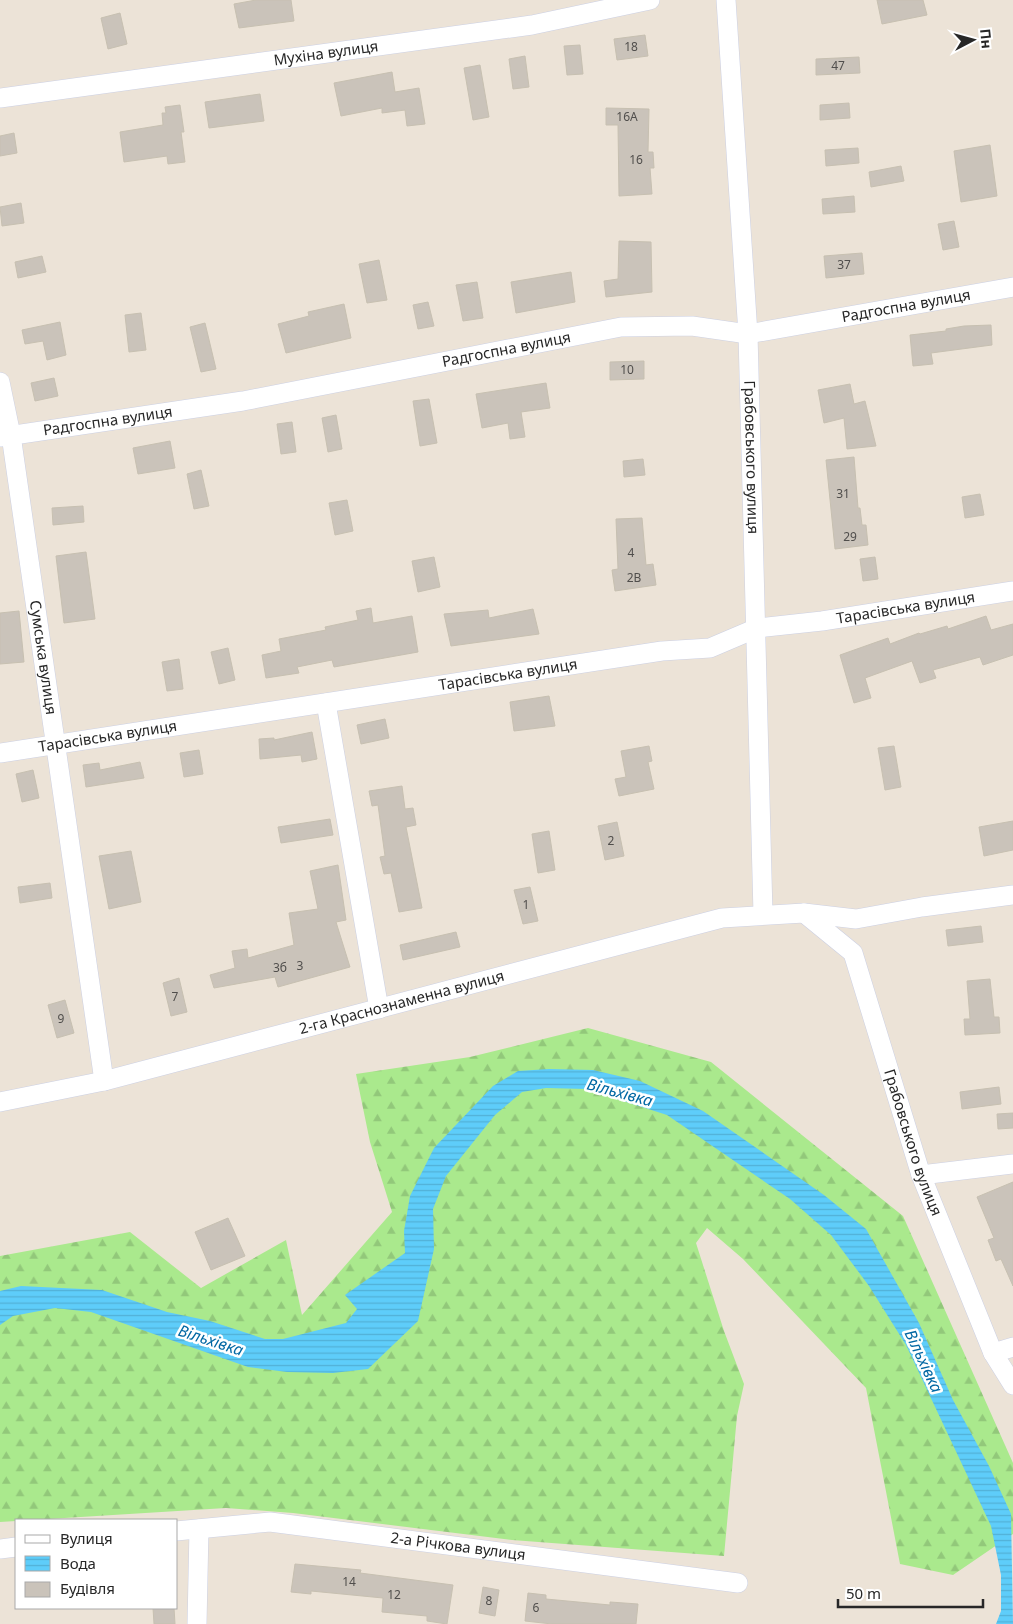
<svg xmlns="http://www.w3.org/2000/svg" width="1013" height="1624" font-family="'Noto Sans',sans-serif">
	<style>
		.forest { fill: url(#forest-firs) }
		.water { fill: url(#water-rules) }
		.building { fill: #cac3ba; stroke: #c7c0b1 }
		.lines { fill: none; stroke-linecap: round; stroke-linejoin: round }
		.street-casing { stroke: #ccd0e3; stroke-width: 20 }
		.street { stroke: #fff; stroke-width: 19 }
		.labels { text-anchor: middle; stroke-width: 5; stroke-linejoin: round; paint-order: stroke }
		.number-label { font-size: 12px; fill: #504e4c }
		.street-label { font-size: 15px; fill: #272727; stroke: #fff }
		.water-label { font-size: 16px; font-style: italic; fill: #0067a3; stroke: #fff }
	</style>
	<defs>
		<pattern id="forest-firs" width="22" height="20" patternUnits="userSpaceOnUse" patternTransform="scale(1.25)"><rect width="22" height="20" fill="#aae98d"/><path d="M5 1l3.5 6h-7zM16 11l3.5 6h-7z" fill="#92c87a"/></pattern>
		<pattern id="water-rules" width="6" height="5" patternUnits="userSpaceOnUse" patternTransform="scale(1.25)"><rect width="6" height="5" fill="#5ecdfa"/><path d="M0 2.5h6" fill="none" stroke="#52b0d6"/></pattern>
	</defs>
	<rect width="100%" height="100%" fill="#ece3d7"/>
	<path class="forest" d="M 588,1028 L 711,1062 L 903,1216 L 1013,1463 L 1013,1534 L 953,1575 L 900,1564 L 866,1388 L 743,1259 L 707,1228 L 696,1243 L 724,1331 L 744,1384 L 737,1416 L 724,1556 L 512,1540 L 293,1513 L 226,1508 L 0,1522 L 0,1256 L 130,1232 L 201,1288 L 286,1240 L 302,1315 L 392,1212 L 370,1142 L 356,1074 L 470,1057 Z"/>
	<path class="water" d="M 549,1069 L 593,1070 L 640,1081 L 703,1111 L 824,1195 L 866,1229 L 919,1323 L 953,1400 L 989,1466 L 1011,1514 L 1013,1624 L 996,1624 L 1001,1611 L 1001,1575 L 991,1526 L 906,1345 L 869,1286 L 831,1235 L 790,1199 L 667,1115 L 586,1089 L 546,1088 L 522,1092 L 495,1115 L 446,1176 L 433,1209 L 434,1249 L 418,1321 L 368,1369 L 333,1373 L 287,1372 L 248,1367 L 91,1312 L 55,1308 L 13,1316 L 0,1325 L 0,1291 L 21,1286 L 102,1290 L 167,1312 L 210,1321 L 265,1339 L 283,1339 L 346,1323 L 357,1309 L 345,1295 L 405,1253 L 404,1231 L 410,1196 L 434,1148 L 493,1086 L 518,1071 Z"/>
	<g class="building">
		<path d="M 256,0 L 291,0 L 294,21 L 239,28 L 234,4 Z"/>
		<path d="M 877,0 L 923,0 L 927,15 L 882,24 Z"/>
		<path d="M 120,13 L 127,44 L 108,49 L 101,18 Z"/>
		<path d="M 645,35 L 648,56 L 617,60 L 614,39 Z"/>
		<path d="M 580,45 L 583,74 L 567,75 L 564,46 Z"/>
		<path d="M 525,56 L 529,87 L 513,89 L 509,59 Z"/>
		<path d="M 859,57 L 860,73 L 816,75 L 816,59 Z"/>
		<path d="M 480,65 L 489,117 L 473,120 L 464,68 Z"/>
		<path d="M 392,72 L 395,92 L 419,88 L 425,124 L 407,126 L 405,110 L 382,113 L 382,108 L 341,116 L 334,83 Z"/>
		<path d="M 260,94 L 264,121 L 209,128 L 205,102 Z"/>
		<path d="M 849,103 L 850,118 L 820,120 L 820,105 Z"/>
		<path d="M 180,105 L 184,132 L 181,132 L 185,162 L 168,164 L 167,156 L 124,162 L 120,132 L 163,125 L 162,113 L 166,113 L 165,107 Z"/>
		<path d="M 606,108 L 649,109 L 648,152 L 653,152 L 654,168 L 650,168 L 652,194 L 619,196 L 618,125 L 606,125 Z"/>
		<path d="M 14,133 L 17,153 L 0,156 L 0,136 Z"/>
		<path d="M 990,145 L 997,196 L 961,202 L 954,151 Z"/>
		<path d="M 858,148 L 859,163 L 826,166 L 825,150 Z"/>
		<path d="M 901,166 L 904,181 L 871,187 L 869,172 Z"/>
		<path d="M 854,196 L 855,212 L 823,214 L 822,199 Z"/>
		<path d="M 21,203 L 24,223 L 2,226 L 0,207 Z"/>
		<path d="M 954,221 L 959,247 L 943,250 L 938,224 Z"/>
		<path d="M 619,241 L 651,242 L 652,292 L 606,297 L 604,281 L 618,279 Z"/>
		<path d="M 862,253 L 864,274 L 826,278 L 824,256 Z"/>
		<path d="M 42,256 L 46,272 L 18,278 L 15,262 Z"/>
		<path d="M 379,260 L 387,300 L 367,303 L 359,264 Z"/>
		<path d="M 571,272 L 575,302 L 516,313 L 511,282 Z"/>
		<path d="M 477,282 L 483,318 L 463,321 L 456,285 Z"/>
		<path d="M 428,302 L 434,326 L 418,329 L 413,305 Z"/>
		<path d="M 344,304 L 351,338 L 286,353 L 278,324 L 309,316 L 308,312 Z"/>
		<path d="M 141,313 L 146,350 L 129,352 L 125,315 Z"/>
		<path d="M 60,322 L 66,355 L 47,360 L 43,341 L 25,344 L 22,330 Z"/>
		<path d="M 205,323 L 216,369 L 201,372 L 190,327 Z"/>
		<path d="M 991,325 L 992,345 L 931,353 L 933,364 L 913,366 L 910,335 L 946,331 L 946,329 L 964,326 Z"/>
		<path d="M 644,361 L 644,379 L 610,380 L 610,362 Z"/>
		<path d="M 54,378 L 58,396 L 35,401 L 31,383 Z"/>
		<path d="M 546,383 L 550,408 L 521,412 L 525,437 L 510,439 L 508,423 L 482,428 L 476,394 Z"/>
		<path d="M 850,384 L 854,404 L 865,401 L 876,446 L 847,449 L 844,418 L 824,423 L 818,390 Z"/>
		<path d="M 429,399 L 437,443 L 420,446 L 413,401 Z"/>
		<path d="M 336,415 L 342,449 L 328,452 L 322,418 Z"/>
		<path d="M 292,422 L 296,452 L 281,454 L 277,424 Z"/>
		<path d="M 170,441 L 175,468 L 138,474 L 133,448 Z"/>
		<path d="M 854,457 L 858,508 L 860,508 L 862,525 L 866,525 L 868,545 L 835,549 L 826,460 Z"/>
		<path d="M 643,459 L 645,475 L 624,477 L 623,461 Z"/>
		<path d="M 201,470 L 209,506 L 194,509 L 187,474 Z"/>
		<path d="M 980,494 L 984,515 L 965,518 L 962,497 Z"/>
		<path d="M 347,500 L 353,531 L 335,535 L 329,503 Z"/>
		<path d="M 83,506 L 84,522 L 53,525 L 52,508 Z"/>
		<path d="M 642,518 L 646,565 L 653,564 L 656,585 L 615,591 L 612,570 L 618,569 L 616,519 Z"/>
		<path d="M 86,552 L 95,619 L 64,623 L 56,556 Z"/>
		<path d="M 434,557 L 440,587 L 418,592 L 412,561 Z"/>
		<path d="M 875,557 L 878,579 L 863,581 L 860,559 Z"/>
		<path d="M 371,608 L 373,623 L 412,616 L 418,652 L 334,667 L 332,660 L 297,667 L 299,673 L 266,678 L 262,655 L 281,651 L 279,639 L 326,630 L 325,627 L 358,620 L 356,611 Z"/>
		<path d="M 533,609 L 539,634 L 451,646 L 444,614 L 488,610 L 489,618 Z"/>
		<path d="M 19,611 L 24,662 L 0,664 L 0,613 Z"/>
		<path d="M 986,616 L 991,630 L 1013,624 L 1013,655 L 983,665 L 980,657 L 933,670 L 936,678 L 920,683 L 912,661 L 865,678 L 871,698 L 854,703 L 840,655 L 888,638 L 890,644 L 919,633 L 920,634 L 947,626 L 948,629 Z"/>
		<path d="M 228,648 L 235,680 L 219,684 L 211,652 Z"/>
		<path d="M 179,659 L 183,689 L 167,691 L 162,662 Z"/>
		<path d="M 549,696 L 555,726 L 514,731 L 510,702 Z"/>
		<path d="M 385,719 L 389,738 L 361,744 L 357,725 Z"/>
		<path d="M 312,732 L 317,759 L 302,762 L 301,755 L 260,759 L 259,739 L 274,738 L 274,740 Z"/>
		<path d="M 649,746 L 652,761 L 648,762 L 654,789 L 619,796 L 615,779 L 626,777 L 621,751 Z"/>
		<path d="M 894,746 L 901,787 L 885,790 L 878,748 Z"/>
		<path d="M 199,750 L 203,774 L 184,777 L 180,753 Z"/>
		<path d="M 140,762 L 144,778 L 86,787 L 83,765 L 99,763 L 100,770 Z"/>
		<path d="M 33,770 L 39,798 L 22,802 L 16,774 Z"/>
		<path d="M 402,786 L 405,809 L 413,808 L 416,825 L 406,827 L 422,908 L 399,912 L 391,873 L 384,874 L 380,857 L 385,856 L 378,805 L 372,806 L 369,791 Z"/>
		<path d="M 330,819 L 333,835 L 281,843 L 278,827 Z"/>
		<path d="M 1013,821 L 1013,850 L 984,856 L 979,827 Z"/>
		<path d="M 617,822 L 624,856 L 605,860 L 598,826 Z"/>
		<path d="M 549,831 L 555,870 L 538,873 L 532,834 Z"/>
		<path d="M 131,851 L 141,902 L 109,909 L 99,856 Z"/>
		<path d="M 338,865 L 346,920 L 336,922 L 350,967 L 278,987 L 275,977 L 214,988 L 210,975 L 235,968 L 232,951 L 247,949 L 248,958 L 294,945 L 289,913 L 318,909 L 310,871 Z"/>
		<path d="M 50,883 L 52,898 L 20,903 L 18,887 Z"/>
		<path d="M 530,887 L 538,921 L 523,924 L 514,890 Z"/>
		<path d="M 981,926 L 983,942 L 948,946 L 946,930 Z"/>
		<path d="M 456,932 L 460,947 L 403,960 L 400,945 Z"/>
		<path d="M 179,978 L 187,1012 L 171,1016 L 163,983 Z"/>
		<path d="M 990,979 L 994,1017 L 999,1017 L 1000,1033 L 965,1035 L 964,1019 L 970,1019 L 967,981 Z"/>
		<path d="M 65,1000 L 74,1033 L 57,1038 L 48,1005 Z"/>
		<path d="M 999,1087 L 1001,1104 L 962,1109 L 960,1092 Z"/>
		<path d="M 1013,1113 L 1013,1128 L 998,1129 L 997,1114 Z"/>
		<path d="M 1013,1182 L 1013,1286 L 1001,1259 L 996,1261 L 988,1240 L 994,1238 L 977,1197 Z"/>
		<path d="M 228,1218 L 245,1256 L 211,1270 L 195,1232 Z"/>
		<path d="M 295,1564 L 361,1570 L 360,1573 L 453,1585 L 447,1624 L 427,1621 L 427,1616 L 382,1612 L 383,1598 L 311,1591 L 311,1594 L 291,1592 Z"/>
		<path d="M 483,1587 L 499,1590 L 495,1616 L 479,1613 Z"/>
		<path d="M 528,1593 L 546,1595 L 546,1599 L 610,1605 L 610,1602 L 638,1604 L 636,1624 L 552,1624 L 525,1621 Z"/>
		<path d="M 153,1608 L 174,1608 L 175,1624 L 154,1624 Z"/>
	</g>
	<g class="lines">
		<defs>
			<g id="street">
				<path id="s1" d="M 726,0 L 748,334 L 763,914"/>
				<path id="s2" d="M 0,98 L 532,25 L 650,0"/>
				<path id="s3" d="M 0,382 L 11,435 L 104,1081"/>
				<path id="s4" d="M 0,437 L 243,401 L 621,327 L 692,326 L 748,334 L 1013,287"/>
				<path d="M 326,703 L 379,1009"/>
				<path id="s5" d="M 0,753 L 662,651 L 710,648 L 757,628 L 822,621 L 1013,591"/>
				<path id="s6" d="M 804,913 L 853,953 L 921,1175 L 993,1353 L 1013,1385"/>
				<path id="s7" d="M 0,1102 L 104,1081 L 722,918 L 804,913 L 856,919 L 922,907 L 1013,895"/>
				<path d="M 921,1175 L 1013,1164"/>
				<path d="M 993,1353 L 1013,1347"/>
				<path id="s8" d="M 176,1531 L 270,1522 L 738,1583"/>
				<path d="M 0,1549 L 16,1547"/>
				<path d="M 197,1624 L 199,1529"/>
			</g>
		</defs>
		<use href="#street" class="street-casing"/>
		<use href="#street" class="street"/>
	</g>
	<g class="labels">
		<g class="number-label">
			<text x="631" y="51">18</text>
			<text x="838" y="70">47</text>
			<text x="627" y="121">16А</text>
			<text x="636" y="164">16</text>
			<text x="844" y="269">37</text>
			<text x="627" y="374">10</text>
			<text x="843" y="498">31</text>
			<text x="850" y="541">29</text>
			<text x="631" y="557">4</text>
			<text x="634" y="582">2В</text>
			<text x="611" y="845">2</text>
			<text x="526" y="909">1</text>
			<text x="300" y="970">3</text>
			<text x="280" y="972">3б</text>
			<text x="175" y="1001">7</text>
			<text x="61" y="1023">9</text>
			<text x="349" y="1586">14</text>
			<text x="394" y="1599">12</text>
			<text x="489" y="1605">8</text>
			<text x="536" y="1612">6</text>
		</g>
		<g class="street-label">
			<text dy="5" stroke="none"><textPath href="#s2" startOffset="329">Мухіна вулиця</textPath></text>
			<text dy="5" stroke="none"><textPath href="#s4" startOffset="919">Радгоспна вулиця</textPath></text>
			<text dy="5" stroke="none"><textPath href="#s4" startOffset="514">Радгоспна вулиця</textPath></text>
			<text dy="5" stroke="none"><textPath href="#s4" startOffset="109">Радгоспна вулиця</textPath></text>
			<text dy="5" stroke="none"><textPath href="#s1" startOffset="458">Грабовського вулиця</textPath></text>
			<text dy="5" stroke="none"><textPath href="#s5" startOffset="919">Тарасівська вулиця</textPath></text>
			<text dy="5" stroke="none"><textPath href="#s3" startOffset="279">Сумська вулиця</textPath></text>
			<text dy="5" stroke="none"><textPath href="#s5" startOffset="514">Тарасівська вулиця</textPath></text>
			<text dy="5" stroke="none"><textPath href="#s5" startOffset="109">Тарасівська вулиця</textPath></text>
			<text dy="5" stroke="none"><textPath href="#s7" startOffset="414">2-га Краснознаменна вулиця</textPath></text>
			<text dy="5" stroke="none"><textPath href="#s6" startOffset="262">Грабовського вулиця</textPath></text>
			<text dy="5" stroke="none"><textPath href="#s8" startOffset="284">2-а Річкова вулиця</textPath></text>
		</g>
		<g class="water-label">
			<text transform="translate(620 1092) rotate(15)" y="6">Вільхівка</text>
			<text transform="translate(211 1340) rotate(18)" y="6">Вільхівка</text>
			<text transform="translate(924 1361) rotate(65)" y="6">Вільхівка</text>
		</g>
	</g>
	<rect x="15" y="1519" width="162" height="90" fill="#ffffff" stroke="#a9a9a9"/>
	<rect x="25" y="1535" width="25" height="8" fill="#ffffff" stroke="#a9a9a9"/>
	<text x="60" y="1544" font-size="15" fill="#272727">Вулиця</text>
	<rect x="25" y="1556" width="25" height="15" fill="url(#water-rules)" stroke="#a9a9a9"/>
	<text x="60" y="1569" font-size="15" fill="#272727">Вода</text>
	<rect x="25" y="1582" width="25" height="15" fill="#cac3ba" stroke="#a9a9a9"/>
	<text x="60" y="1594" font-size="15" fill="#272727">Будівля</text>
	<g transform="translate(973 40) rotate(84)" stroke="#ffffff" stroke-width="4" paint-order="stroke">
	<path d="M0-4L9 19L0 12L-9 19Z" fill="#272727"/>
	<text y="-8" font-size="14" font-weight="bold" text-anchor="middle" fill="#272727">Пн</text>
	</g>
	<path d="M838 1599v8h145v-8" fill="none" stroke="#272727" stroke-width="2.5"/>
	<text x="846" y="1599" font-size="15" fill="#272727" stroke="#ffffff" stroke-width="4" paint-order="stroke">50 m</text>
</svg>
